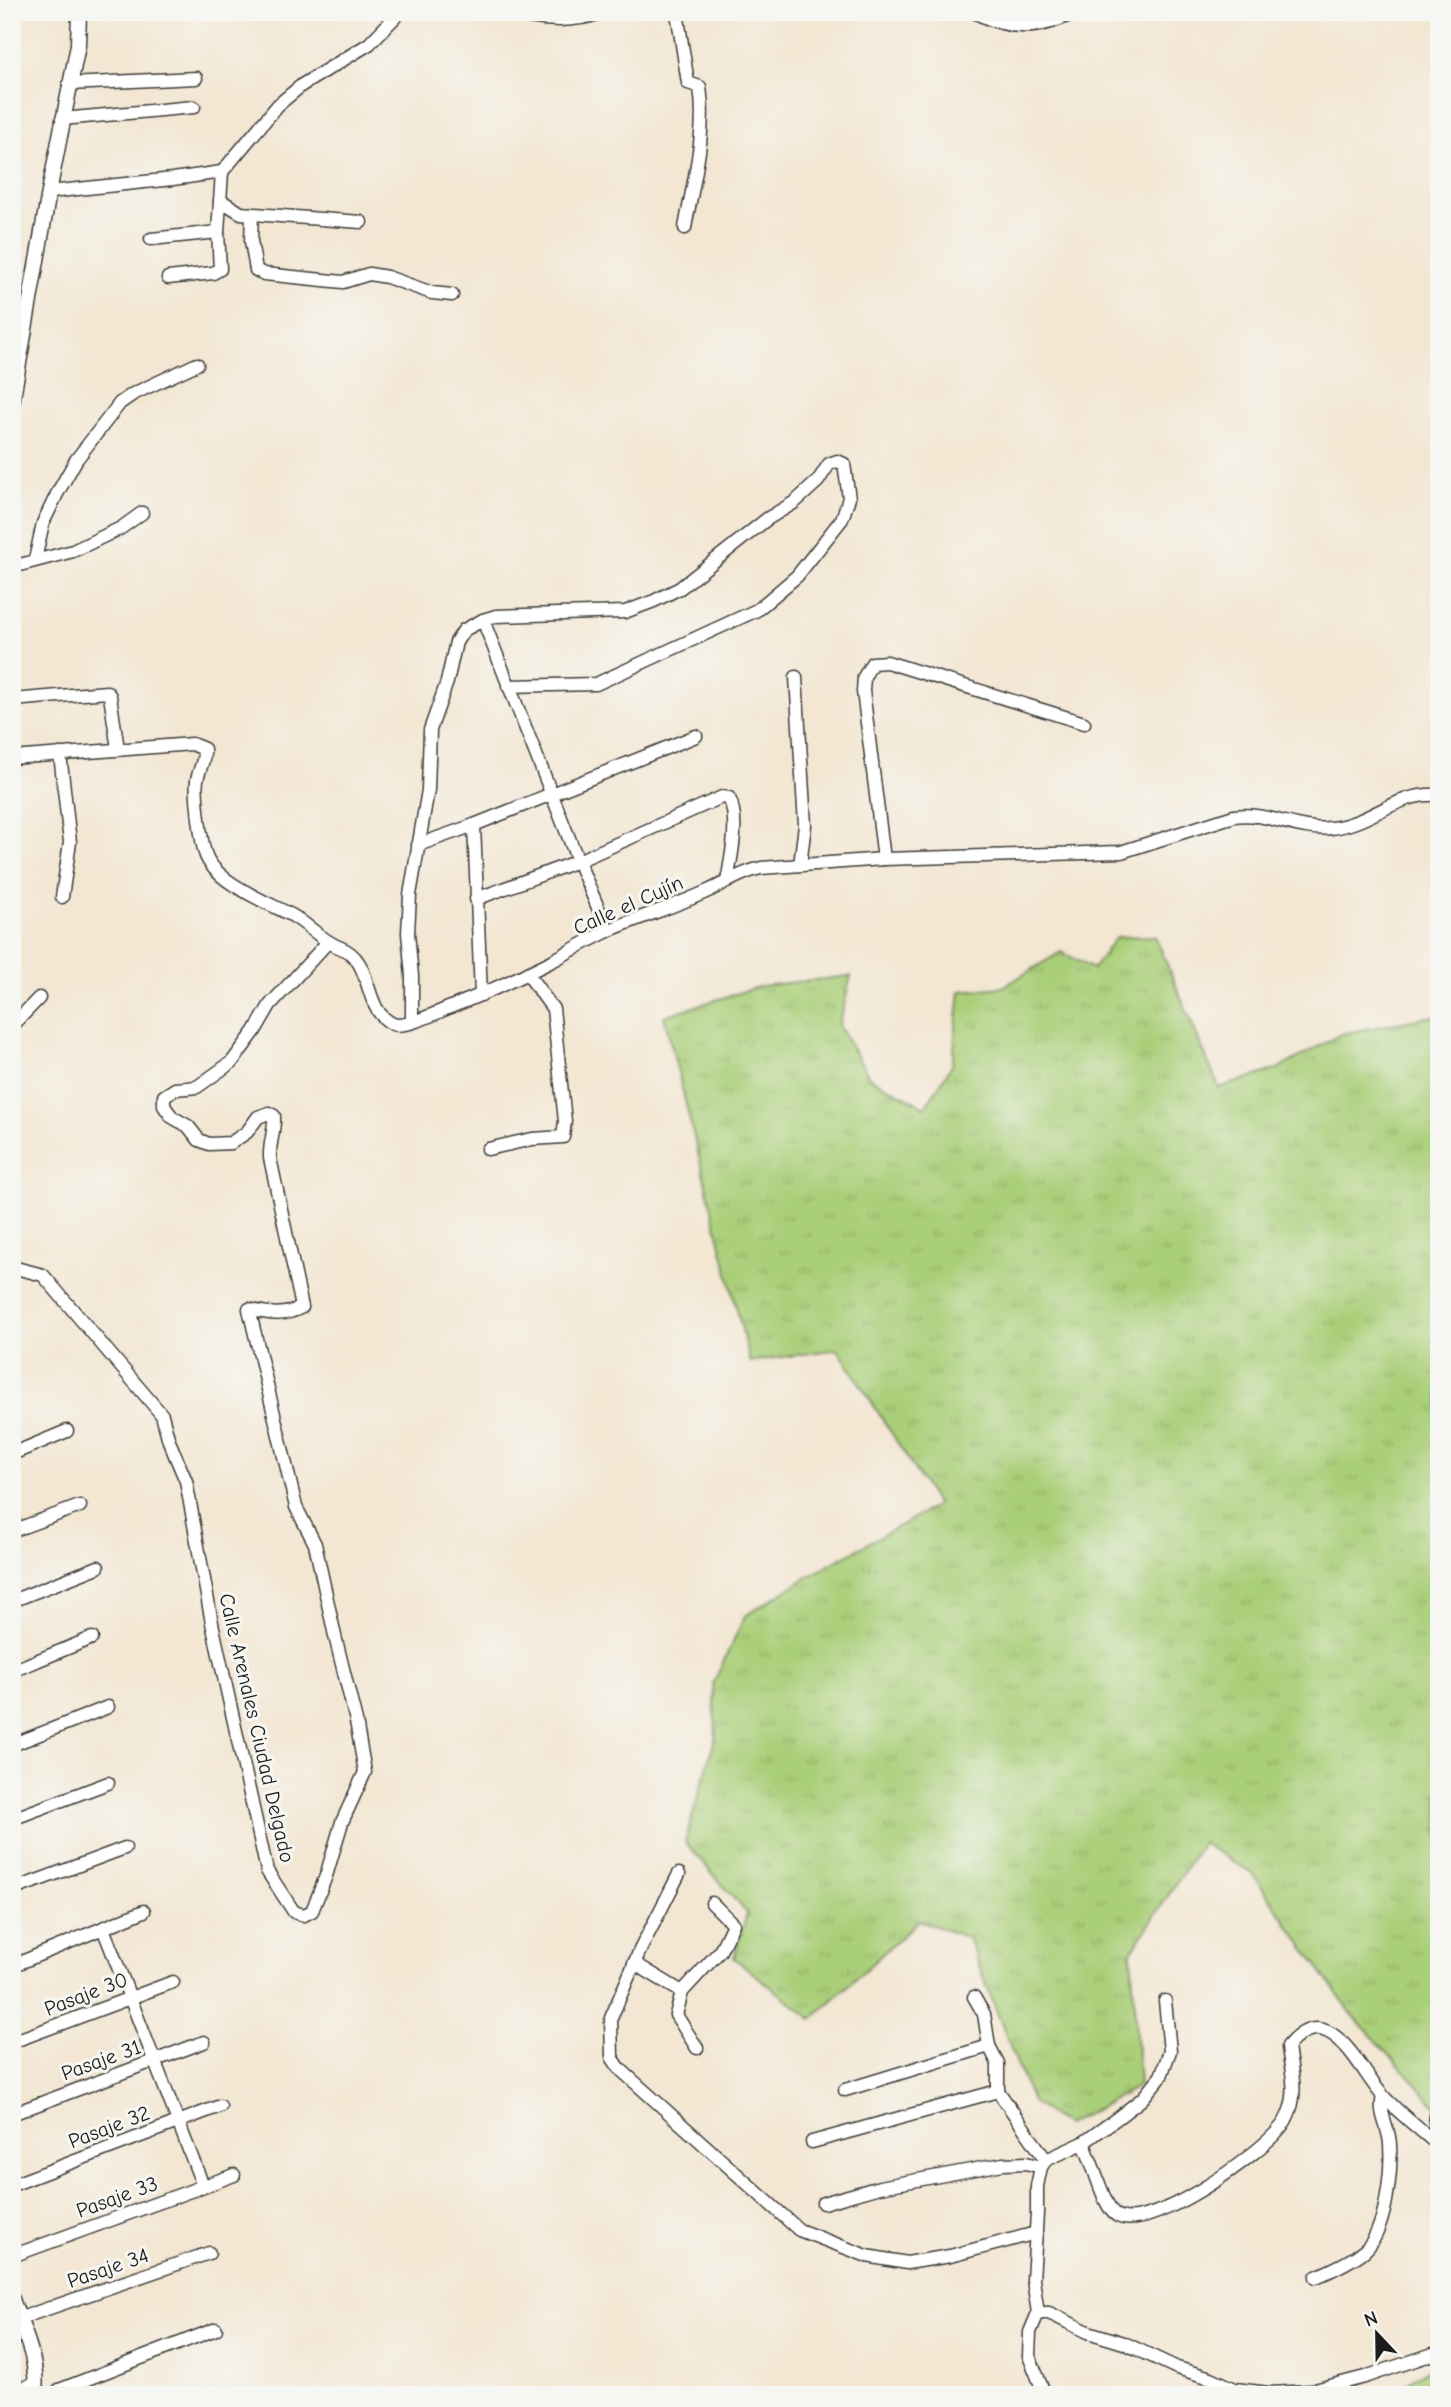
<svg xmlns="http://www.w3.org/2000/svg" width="1451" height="2407" font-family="'Comic Neue',sans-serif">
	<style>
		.grass { fill: url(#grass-tufts); stroke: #63764a; stroke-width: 2 }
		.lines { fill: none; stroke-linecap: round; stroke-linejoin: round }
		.minor-casing { stroke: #3c3a37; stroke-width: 15 }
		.major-casing { stroke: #3c3a37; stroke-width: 17 }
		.minor { stroke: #fff; stroke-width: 12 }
		.major { stroke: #fff; stroke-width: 14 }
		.labels { text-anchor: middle; stroke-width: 6; stroke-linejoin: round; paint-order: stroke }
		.street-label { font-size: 21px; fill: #1c1c1c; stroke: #f6f6f2 }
	</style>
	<defs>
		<pattern id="grass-tufts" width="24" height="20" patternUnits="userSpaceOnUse" patternTransform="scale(1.75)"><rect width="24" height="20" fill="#aacf79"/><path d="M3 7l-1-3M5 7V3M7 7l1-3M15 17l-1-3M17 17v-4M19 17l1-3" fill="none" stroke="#92b168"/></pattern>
	</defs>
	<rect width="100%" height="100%" fill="#f6f6f2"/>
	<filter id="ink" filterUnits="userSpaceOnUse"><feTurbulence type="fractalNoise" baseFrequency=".0143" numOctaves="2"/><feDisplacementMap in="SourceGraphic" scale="14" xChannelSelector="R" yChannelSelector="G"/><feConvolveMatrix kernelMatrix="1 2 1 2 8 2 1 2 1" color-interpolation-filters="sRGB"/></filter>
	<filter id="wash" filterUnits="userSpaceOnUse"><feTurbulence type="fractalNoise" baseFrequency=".00686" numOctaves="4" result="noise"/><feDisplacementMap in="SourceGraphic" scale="28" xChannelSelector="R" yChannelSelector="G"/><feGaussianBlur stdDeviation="1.57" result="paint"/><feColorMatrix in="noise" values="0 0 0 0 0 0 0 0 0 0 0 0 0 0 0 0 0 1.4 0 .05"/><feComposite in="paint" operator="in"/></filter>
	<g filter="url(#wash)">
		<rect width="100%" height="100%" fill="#f3e6d2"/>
		<g class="grass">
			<path d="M 1155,936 L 1219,1088 L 1278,1069 L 1341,1034 L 1439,1015 L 1439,2109 L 1350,2012 L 1252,1873 L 1202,1843 L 1131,1953 L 1139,2086 L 1066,2125 L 1032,2102 L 968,1938 L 919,1920 L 812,2019 L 734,1958 L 747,1913 L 685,1842 L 716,1736 L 713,1684 L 745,1616 L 809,1576 L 937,1505 L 838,1349 L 750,1362 L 664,1016 L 761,986 L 851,976 L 839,1026 L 870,1078 L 925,1107 L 952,1065 L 960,991 L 1003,987 L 1061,952 L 1093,969 L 1116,937 Z"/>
			<path d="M 1439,2362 L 1439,2395 L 1388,2395 Z"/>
		</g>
	</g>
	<g filter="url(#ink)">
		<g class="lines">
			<defs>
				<g id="minor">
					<path d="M 507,12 C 540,21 572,24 604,12"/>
					<path d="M 677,12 L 688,83 L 700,87 C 707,133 693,183 685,228"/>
					<path d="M 974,12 C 1011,31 1039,31 1075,12"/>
					<path d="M 69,84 L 196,78"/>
					<path d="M 62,119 L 194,107"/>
					<path d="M 49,192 L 173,179 L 222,172"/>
					<path d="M 220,200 L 241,213 L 361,222"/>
					<path d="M 252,214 L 251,241 L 256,270 L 264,274 L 343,282 L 369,274 L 387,277 L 432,293 L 452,295"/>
					<path d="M 151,239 L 218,232"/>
					<path d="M 168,278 L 213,273 L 220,269 L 218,232 L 222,172 L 278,105 L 302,85 L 369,44 L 400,12"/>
					<path d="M 35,560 L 43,523 L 58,492 L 76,460 L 120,403 L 133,394 L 197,364"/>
					<path d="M 12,567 L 73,551 L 121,528 L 142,513"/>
					<path d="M 483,620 L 578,861 L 608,931"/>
					<path d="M 796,677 L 805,825 L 800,865"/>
					<path d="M 12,700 L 107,692 L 110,696 L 118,749"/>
					<path d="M 60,754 L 70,842 L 62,897"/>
					<path d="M 12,758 L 192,744 L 204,749 C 205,761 199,769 197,780 C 195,792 201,841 205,853 C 214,883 268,902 293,916 C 310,926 322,941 341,948 C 375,961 361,1009 393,1024 C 405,1029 440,1011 453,1006 C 487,993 520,977 554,960 C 572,950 591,939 610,930 C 642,916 676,906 708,891 C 726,883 742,872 761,868 L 884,859 L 1121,852 L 1234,816 C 1268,811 1298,832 1331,828 C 1371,824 1396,792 1439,795"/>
					<path d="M 474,825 L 481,995"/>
					<path d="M 418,845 L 474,825 L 696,736"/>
					<path d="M 884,859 L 863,691 L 864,677 L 872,663 L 887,662 L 1084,723"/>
					<path d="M 476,899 L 578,861 L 722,797 L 729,798 C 740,820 731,858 727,882"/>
					<path d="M 412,1022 L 412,976 L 408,933 L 410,895 L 428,790 L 430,730 L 447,682 L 456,642 L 464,630 L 483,620 L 496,616 L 625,612 L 654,601 L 680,588 L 767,519 L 795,502 L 818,481 L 829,464 L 837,461 L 844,464 L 849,498 L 842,519 L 797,576 L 757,610 L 596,684 L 508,686"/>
					<path d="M 12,1026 L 39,998"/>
					<path d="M 488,1149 L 532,1139 L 563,1137 L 565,1121 L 553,1009 L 527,973"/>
					<path d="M 12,1267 L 43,1275 L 162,1415 L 169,1441 L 186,1481 L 212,1623 L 267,1871 L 294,1912 L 304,1915 L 312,1911 L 326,1876 L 342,1822 L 365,1772 L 356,1721 L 335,1636 L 315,1544 L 296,1507 L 249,1309 C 268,1314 284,1317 302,1307 L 270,1158 C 269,1143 275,1131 274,1116 L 269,1113 L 258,1117 L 247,1132 L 231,1143 L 209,1144 L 199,1140 L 188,1126 L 172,1117 L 164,1106 L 164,1096 L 175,1089 L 197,1087 L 232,1062 L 255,1031 L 270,1005 L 327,943"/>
					<path d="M 12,1454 L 67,1431"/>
					<path d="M 12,1531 L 80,1506"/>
					<path d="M 12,1601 L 98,1567"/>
					<path d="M 12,1671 L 92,1638"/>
					<path d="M 12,1745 L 108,1707"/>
					<path d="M 12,1819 L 108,1783"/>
					<path d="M 679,1874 L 640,1950 L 611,2018 L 612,2057 L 620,2069 L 799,2230 L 867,2256 L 907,2263 L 950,2256 L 1036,2233"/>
					<path d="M 12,1890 L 125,1848"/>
					<path d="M 103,1928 L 203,2186"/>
					<path d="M 634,1963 L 682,1992 L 676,2015 L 697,2048"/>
					<path d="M 12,1966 L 144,1911"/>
					<path d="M 682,1992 L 720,1951 L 733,1924 L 712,1903"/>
					<path d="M 974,1997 L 984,2014 L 989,2046 L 998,2063 L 998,2091 L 1046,2160"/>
					<path d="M 12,2042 L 173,1982"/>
					<path d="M 845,2090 L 989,2046"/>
					<path d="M 12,2114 L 204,2042"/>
					<path d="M 812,2142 L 998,2091"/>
					<path d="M 1083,2143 C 1093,2160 1103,2207 1116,2215 C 1147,2236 1260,2154 1280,2128 C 1284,2124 1288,2116 1290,2110 C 1298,2088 1290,2068 1288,2046 C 1330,1996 1359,2070 1383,2096 C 1399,2113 1419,2129 1437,2144"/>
					<path d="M 1438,2147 L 1435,2122 L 1439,2099"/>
					<path d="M 12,2185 L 220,2106"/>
					<path d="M 823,2203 L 880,2187 L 1003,2164 L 1026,2163 L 1041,2167"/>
					<path d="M 12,2256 L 234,2175"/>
					<path d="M 1316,2277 C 1332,2270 1350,2262 1364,2251 C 1386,2233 1392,2171 1390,2144 C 1389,2127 1378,2113 1383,2097"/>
					<path d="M 1038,2313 L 1049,2313 L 1088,2332 L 1124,2343 L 1177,2368 L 1211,2378 L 1235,2389 L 1269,2393 L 1311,2391 L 1365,2377 L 1439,2352"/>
					<path d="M 12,2321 L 209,2253"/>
					<path d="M 59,2390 L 216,2329"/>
					<path d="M 12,2392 L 36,2383"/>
					<path d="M 1045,2395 L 1029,2356 L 1030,2332 L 1038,2313 L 1033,2280 L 1037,2213 L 1037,2186 L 1041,2167 L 1046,2160 L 1083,2143 L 1116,2119 L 1142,2099 L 1161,2076 L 1170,2051 L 1165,2001"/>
				</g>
				<g id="major">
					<path d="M 12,403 L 49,192 L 78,45 L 79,12"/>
					<path d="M 12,2299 C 23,2331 39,2360 35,2395"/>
				</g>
			</defs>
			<use href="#minor" class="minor-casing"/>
			<use href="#major" class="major-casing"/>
			<use href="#minor" class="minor"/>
			<use href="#major" class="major"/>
		</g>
	</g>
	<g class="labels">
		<g class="street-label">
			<text transform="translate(628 905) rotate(-24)" y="7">Calle el Cujín</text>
			<text transform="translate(257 1728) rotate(77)" y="7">Calle Arenales Ciudad Delgado</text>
			<text transform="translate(86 1994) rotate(-21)" y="7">Pasaje 30</text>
			<text transform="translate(101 2060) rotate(-20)" y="7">Pasaje 31</text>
			<text transform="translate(109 2127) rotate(-21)" y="7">Pasaje 32</text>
			<text transform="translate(117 2197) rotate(-20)" y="7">Pasaje 33</text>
			<text transform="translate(108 2268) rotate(-19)" y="7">Pasaje 34</text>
		</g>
	</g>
	<rect width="1451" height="2407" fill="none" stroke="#f6f6f2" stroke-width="42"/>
	<g transform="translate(1377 2334) rotate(338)" stroke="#f6f6f2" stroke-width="5" paint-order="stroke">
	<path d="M0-5L12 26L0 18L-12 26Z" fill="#1c1c1c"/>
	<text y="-10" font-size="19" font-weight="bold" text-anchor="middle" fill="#1c1c1c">N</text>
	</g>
</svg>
